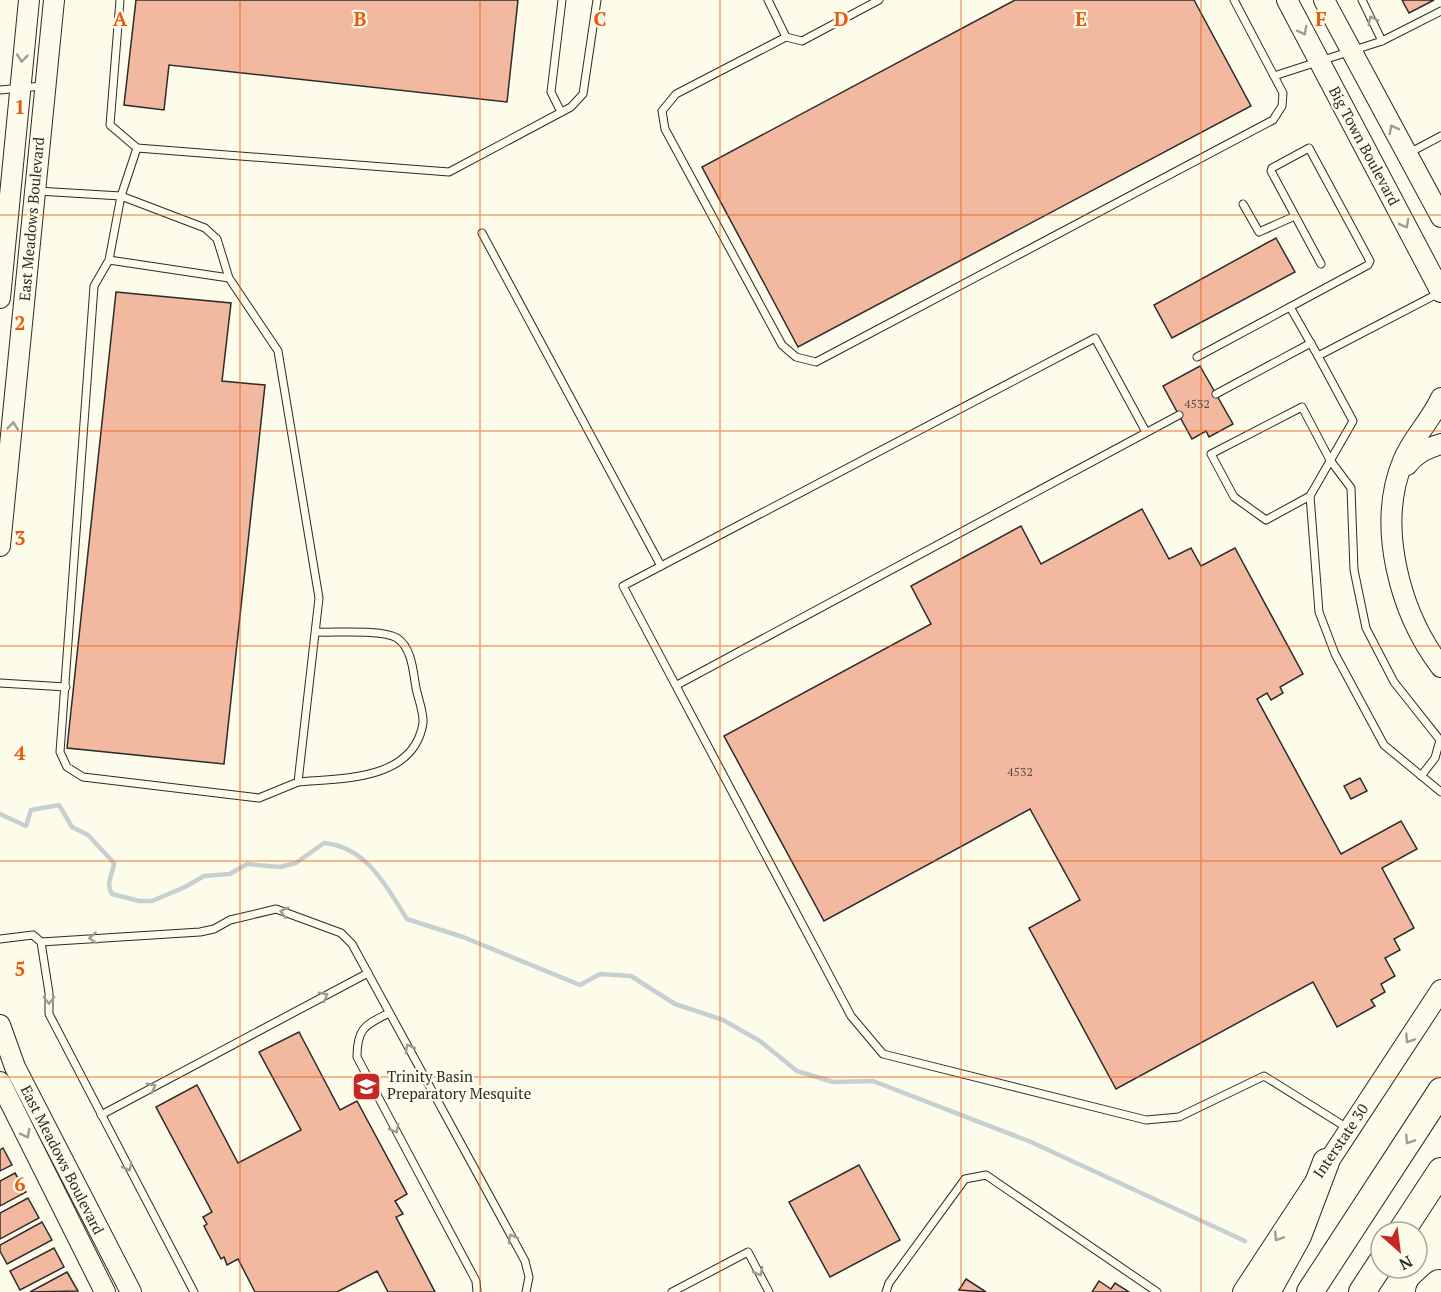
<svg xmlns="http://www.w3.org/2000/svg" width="1441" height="1292" font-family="'PT Serif',serif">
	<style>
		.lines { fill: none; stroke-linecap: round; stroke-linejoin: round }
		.stream { stroke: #c7d0d0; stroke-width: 4.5 }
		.building { fill: #f2b8a0; stroke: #2b2b2b; stroke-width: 1.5 }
		.lane-casing { stroke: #2b2b2b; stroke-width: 9 }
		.secondary-casing { stroke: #2b2b2b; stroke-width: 22 }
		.highway-casing { stroke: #2b2b2b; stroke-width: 28 }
		.lane { stroke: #fdfbea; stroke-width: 7 }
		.secondary { stroke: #fdfbea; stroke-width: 20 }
		.highway { stroke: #fdfbea; stroke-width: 26 }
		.oneway { stroke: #9e9d94 }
		.grid { fill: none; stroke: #e8590c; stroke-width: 1.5; stroke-opacity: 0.55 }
		.labels { text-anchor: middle; stroke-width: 4.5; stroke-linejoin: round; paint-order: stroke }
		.number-label { font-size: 12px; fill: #5d4e48 }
		.street-label { font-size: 15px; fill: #2b2b2b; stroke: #fdfbea }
		.poi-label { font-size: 15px; fill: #2b2b2b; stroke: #fdfbea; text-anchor: start }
		.grid-label { font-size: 20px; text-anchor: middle; font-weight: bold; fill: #e8590c; stroke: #fdfbea; stroke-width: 4.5; stroke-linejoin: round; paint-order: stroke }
	</style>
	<rect width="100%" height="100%" fill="#fdfbea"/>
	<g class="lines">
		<path class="stream" d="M 0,814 L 26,826 L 31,810 L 59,805 L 72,827 L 88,835 L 114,863 C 113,875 105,883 112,894 L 139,901 L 152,901 L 185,887 L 204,876 L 230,874 L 247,864 L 280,867 L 296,863 L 324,843 C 367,847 386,886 407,919 L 463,937 L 580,985 L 600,974 L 631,976 L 675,1004 L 723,1020 L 760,1041 L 797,1071 L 833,1082 L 873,1081 L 1031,1142 L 1245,1241"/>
	</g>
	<g class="building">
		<path d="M 136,0 L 518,0 L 507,102 L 169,65 L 164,110 L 124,105 Z"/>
		<path d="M 1015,0 L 1194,0 L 1251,106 L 798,347 L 702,167 Z"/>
		<path d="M 1402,0 L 1434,0 L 1409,13 Z"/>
		<path d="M 1276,238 L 1295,272 L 1172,338 L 1154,305 Z"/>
		<path d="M 116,292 L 231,303 L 222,381 L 265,385 L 224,764 L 67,748 Z"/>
		<path d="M 1200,366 L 1233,424 L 1209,437 L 1206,431 L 1192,439 L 1163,386 Z"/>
		<path d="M 1142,509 L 1169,559 L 1191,548 L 1201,566 L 1235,548 L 1303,674 L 1280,687 L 1283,693 L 1271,700 L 1267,693 L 1257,699 L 1341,854 L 1401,821 L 1417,849 L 1382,868 L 1414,928 L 1394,939 L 1400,950 L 1385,958 L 1395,976 L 1381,984 L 1385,992 L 1371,1000 L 1375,1006 L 1337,1027 L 1313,982 L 1116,1089 L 1029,928 L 1080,900 L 1030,809 L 824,921 L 724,736 L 931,624 L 911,586 L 1021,526 L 1041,564 Z"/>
		<path d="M 1360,778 L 1367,791 L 1351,799 L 1344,786 Z"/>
		<path d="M 299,1032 L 340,1110 L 357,1101 L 407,1194 L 395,1201 L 403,1214 L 396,1217 L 435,1292 L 388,1292 L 377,1271 L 337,1292 L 255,1292 L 238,1259 L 227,1265 L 224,1257 L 221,1259 L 204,1226 L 207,1224 L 203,1217 L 212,1212 L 156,1107 L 197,1085 L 238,1163 L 301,1130 L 259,1052 Z"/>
		<path d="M 3,1148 L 12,1165 L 0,1171 L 0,1150 Z"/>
		<path d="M 859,1165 L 900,1240 L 830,1277 L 789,1202 Z"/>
		<path d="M 15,1173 L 26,1192 L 0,1206 L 0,1181 Z"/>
		<path d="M 28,1198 L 39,1218 L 0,1239 L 0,1213 Z"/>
		<path d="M 42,1222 L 52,1240 L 7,1264 L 0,1251 L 0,1245 Z"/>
		<path d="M 54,1248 L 64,1267 L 20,1290 L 10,1271 Z"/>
		<path d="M 67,1272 L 78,1291 L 30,1292 Z"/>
		<path d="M 966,1279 L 986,1292 L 959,1290 Z"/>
		<path d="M 1099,1281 L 1111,1289 L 1115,1283 L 1129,1292 L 1092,1292 Z"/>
	</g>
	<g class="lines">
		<defs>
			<g id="lane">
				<path d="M 768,0 L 786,37 L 802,41 L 879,0"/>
				<path d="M 1362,0 L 1382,41"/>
				<path d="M 786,37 L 676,94 L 662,111 L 665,129 L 782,345 L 796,357 L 816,362 L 1273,120 L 1282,106 L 1283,93 L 1234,0"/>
				<path d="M 1274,76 L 1382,41 L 1441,11"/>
				<path d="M 0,90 L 42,86"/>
				<path d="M 561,112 L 551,92 L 562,0"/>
				<path d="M 137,148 L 449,172 L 571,107 L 583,94 L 597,0"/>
				<path d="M 1409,153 L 1441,136"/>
				<path d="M 37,191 L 121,196 L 137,148 L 110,125 L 120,0"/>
				<path d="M 1243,204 L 1259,232 L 1295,216"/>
				<path d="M 482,233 L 661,566"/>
				<path d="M 109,260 L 94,286 L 60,752 L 67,767 L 83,777 L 259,798 L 298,782 L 319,598 L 278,351 L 229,278 L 109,260 L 121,196 L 205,228 L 217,239 L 229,278"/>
				<path d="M 1441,292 L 1318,356 L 1353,421 L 1310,496 L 1319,612 L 1335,654 L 1384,745 L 1441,792"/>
				<path d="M 1290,307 L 1368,265 L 1370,261 L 1309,148 L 1272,168 L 1271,171 L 1321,264"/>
				<path d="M 1197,357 L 1290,307 L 1318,356"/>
				<path d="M 1216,394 L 1311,343"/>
				<path d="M 1146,432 L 1095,338 L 623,586 L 851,1016 L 883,1054 L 1146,1120 L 1179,1117 L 1264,1076 L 1349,1129"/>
				<path d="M 1310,496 L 1266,520 L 1234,497 L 1211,454 L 1302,407 L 1330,460 L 1351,488 L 1354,570 L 1366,628 L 1394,682 L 1440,740 L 1435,758 L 1421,776"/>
				<path d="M 0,683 L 66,687"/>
				<path d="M 677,685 L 1179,415"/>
				<path d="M 298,782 C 342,778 414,781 423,723 C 424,713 418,698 416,688 C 413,671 412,648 397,638 C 382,629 335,633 316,632"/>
				<path d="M 0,939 L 33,935 L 41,942 L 49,993 L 49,1014 L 194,1292"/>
				<path d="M 41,942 L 200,932 L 214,929 L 230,920 L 276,909 L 341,933 L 352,944 L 525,1261 L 529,1277 L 526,1292"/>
				<path d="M 389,1013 C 365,1025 357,1028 357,1057 L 476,1281 L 477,1292"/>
				<path d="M 101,1115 L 368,973"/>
				<path d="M 672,1292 L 748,1252 L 769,1292"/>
				<path d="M 886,1292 L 889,1283 L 965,1179 L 986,1175 L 1157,1292"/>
			</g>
			<g id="secondary">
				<path d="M 1287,0 L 1441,292"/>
				<path d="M 1324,0 L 1441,217"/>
				<path d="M 0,298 L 29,0"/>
				<path d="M 1441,398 C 1431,421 1412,438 1403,461 C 1376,526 1400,613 1441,667"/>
				<path d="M 1407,465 C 1416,453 1427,448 1441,444"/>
				<path d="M 0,546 L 54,0"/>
				<path d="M 0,1025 L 15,1067 L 131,1292"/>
				<path d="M 0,1082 L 105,1292"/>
				<path d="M 1243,1292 L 1441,990"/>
			</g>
			<g id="highway">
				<path d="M 1401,1232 L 1441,1171"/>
				<path d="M 1267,1292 L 1298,1236 L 1326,1162"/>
				<path d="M 1310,1292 L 1441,1091"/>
				<path d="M 1362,1292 L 1381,1263"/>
				<path d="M 1429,1292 L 1439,1283"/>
			</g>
		</defs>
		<use href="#lane" class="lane-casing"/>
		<use href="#secondary" class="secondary-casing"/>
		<use href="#highway" class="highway-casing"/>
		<use href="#lane" class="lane"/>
		<use href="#secondary" class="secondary"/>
		<use href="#highway" class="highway"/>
	</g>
	<defs><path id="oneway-chevron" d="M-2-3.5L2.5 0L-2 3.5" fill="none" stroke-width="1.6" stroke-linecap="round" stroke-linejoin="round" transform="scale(1.5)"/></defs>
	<g class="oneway">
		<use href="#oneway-chevron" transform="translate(1372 20) rotate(-116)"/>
		<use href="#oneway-chevron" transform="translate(1303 31) rotate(63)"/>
		<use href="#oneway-chevron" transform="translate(22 58) rotate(96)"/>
		<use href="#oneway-chevron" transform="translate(1393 129) rotate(-118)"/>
		<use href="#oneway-chevron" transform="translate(1405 224) rotate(62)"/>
		<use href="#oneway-chevron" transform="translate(13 426) rotate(-84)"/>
		<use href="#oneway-chevron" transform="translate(284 912) rotate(-165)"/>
		<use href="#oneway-chevron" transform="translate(93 938) rotate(176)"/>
		<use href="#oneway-chevron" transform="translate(324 996) rotate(-28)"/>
		<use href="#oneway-chevron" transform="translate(49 1000) rotate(90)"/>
		<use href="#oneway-chevron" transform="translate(1409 1039) rotate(124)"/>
		<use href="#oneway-chevron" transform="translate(409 1048) rotate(-119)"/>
		<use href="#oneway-chevron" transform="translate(152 1087) rotate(-28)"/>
		<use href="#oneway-chevron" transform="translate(395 1129) rotate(62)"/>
		<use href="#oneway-chevron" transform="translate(26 1134) rotate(63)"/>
		<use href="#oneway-chevron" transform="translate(1409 1140) rotate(123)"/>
		<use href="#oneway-chevron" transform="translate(128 1167) rotate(62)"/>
		<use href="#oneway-chevron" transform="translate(1278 1237) rotate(123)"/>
		<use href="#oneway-chevron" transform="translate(512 1238) rotate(-119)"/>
		<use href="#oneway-chevron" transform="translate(759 1272) rotate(62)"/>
	</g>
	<path class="grid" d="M 240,0 L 240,1292M 480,0 L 480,1292M 720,0 L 720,1292M 961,0 L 961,1292M 1201,0 L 1201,1292M 0,215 L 1441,215M 0,431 L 1441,431M 0,646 L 1441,646M 0,861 L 1441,861M 0,1077 L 1441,1077"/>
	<defs>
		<symbol id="school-square" viewBox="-11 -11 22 22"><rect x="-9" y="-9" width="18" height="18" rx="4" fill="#c62828" stroke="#fdfbea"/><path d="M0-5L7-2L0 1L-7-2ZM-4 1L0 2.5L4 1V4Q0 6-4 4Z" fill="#fff"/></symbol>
	</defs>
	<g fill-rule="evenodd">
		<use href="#school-square" x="350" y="1070" width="33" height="33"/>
	</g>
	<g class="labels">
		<g class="number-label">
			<text x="1197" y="408">4532</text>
			<text x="1020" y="776">4532</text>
		</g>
		<g class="street-label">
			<text transform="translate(1364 146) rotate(62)" y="5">Big Town Boulevard</text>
			<text transform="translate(32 219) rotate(-85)" y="5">East Meadows Boulevard</text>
			<text transform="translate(1341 1141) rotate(-56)" y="5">Interstate 30</text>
			<text transform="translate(62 1160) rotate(63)" y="5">East Meadows Boulevard</text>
		</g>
		<g class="poi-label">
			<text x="387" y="1082">Trinity Basin<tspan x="387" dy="17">Preparatory Mesquite</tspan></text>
		</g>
	</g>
	<g class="grid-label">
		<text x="120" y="26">A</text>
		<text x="360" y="26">B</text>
		<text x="600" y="26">C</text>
		<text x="841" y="26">D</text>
		<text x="1081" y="26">E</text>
		<text x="1321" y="26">F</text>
		<text x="20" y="114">1</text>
		<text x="20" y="330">2</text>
		<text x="20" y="545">3</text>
		<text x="20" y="760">4</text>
		<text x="20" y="976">5</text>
		<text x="20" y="1191">6</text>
	</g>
	<g transform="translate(1399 1250) rotate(152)"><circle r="28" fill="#fdfbea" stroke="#a9a89e" stroke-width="1.5"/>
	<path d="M0-4.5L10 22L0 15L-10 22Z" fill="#c62828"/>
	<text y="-9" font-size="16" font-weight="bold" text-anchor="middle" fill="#2b2b2b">N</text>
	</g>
</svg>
